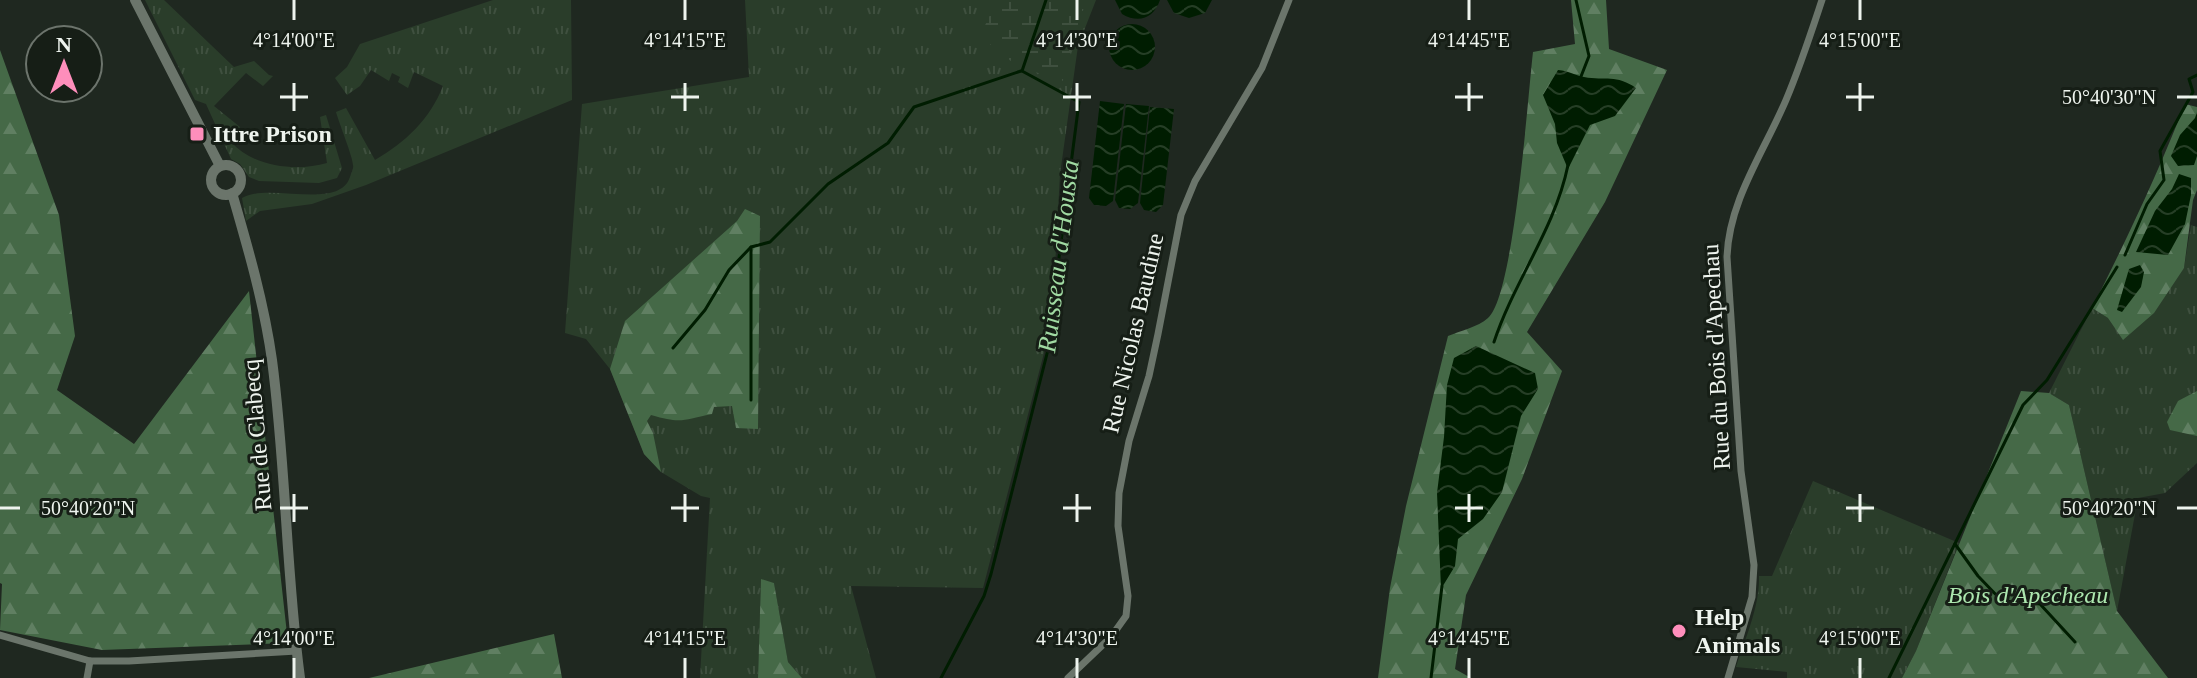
<svg xmlns="http://www.w3.org/2000/svg" width="2197" height="678" font-family="'Times New Roman',serif">
	<style>
		.grass { fill: url(#grass-tufts) }
		.forest { fill: url(#forest-firs) }
		.wetland { fill: url(#wetland-marsh) }
		.water { fill: url(#water-waves) }
		.lines { fill: none; stroke-linecap: round; stroke-linejoin: round }
		.stream { stroke: #001d01; stroke-width: 3 }
		.street { stroke: #6b756b; stroke-width: 7 }
		.secondary { stroke: #6b756b; stroke-width: 10 }
		.ticks { fill: none; stroke: #eef4ee; stroke-width: 3 }
		.poi-dot { fill: #fe8ebb; stroke: #161e16; stroke-width: 3 }
		.labels { text-anchor: middle; stroke-width: 6; stroke-linejoin: round; paint-order: stroke }
		.poi-label { font-size: 24px; font-weight: bold; fill: #eef4ee; stroke: #161e16; text-anchor: start }
		.street-label { font-size: 24px; fill: #eef4ee; stroke: #161e16 }
		.park-label { font-size: 24px; font-style: italic; fill: #ade7af; stroke: #161e16 }
		.water-label { font-size: 26px; font-style: italic; fill: #a0daa2; stroke: #161e16 }
		.ticks-label { font-size: 20px; text-anchor: middle; fill: #eef4ee; stroke: #161e16; stroke-width: 6; stroke-linejoin: round; paint-order: stroke }
	</style>
	<defs>
		<pattern id="grass-tufts" width="24" height="20" patternUnits="userSpaceOnUse" patternTransform="scale(2)"><rect width="24" height="20" fill="#2a3d2a"/><path d="M3 7l-1-3M5 7V3M7 7l1-3M15 17l-1-3M17 17v-4M19 17l1-3" fill="none" stroke="#3f503f"/></pattern>
		<pattern id="forest-firs" width="22" height="20" patternUnits="userSpaceOnUse" patternTransform="scale(2)"><rect width="22" height="20" fill="#456947"/><path d="M5 1l3.5 6h-7zM16 11l3.5 6h-7z" fill="#607f62"/></pattern>
		<pattern id="wetland-marsh" width="20" height="14" patternUnits="userSpaceOnUse" patternTransform="scale(2)"><rect width="20" height="14" fill="#2a3d2a"/><path d="M1 5h8M5 5V1M11 12h8M15 12V8" fill="none" stroke="#3f503f"/></pattern>
		<pattern id="water-waves" width="16" height="10" patternUnits="userSpaceOnUse" patternTransform="scale(2)"><rect width="16" height="10" fill="#001d01"/><path d="M0 5q4-4 8 0t8 0" fill="none" stroke="#263e26"/></pattern>
	</defs>
	<rect width="100%" height="100%" fill="#1f2820"/>
	<g class="grass">
		<path d="M 145,0 L 164,0 L 234,67 L 254,61 L 269,75 L 273,76 L 263,86 L 246,73 L 214,106 L 240,127 L 231,142 C 253,167 296,172 327,163 L 320,117 L 326,115 L 342,168 L 337,178 L 319,183 L 259,181 L 249,177 L 240,164 L 231,159 L 206,104 L 195,100 Z"/>
		<path d="M 493,0 L 571,0 L 572,100 L 366,185 L 312,204 L 260,211 L 246,221 L 242,198 C 269,182 339,211 350,177 C 351,173 354,169 353,165 C 353,157 339,123 336,112 L 346,108 L 375,160 C 406,142 430,119 443,86 L 414,72 L 408,88 L 398,82 L 400,77 L 392,73 L 389,81 L 371,70 L 360,86 L 347,95 L 335,78 L 347,67 L 360,44 Z"/>
		<path d="M 745,0 L 1096,0 L 1078,46 L 1060,174 L 1052,322 L 983,588 L 851,586 L 876,678 L 802,678 L 788,662 L 774,583 L 761,580 L 758,678 L 700,678 L 710,498 L 701,496 L 661,472 L 644,454 L 610,369 L 586,339 L 565,333 L 582,104 L 749,77 Z"/>
		<path d="M 2191,225 L 2197,227 L 2197,463 L 2165,493 L 2138,498 L 2117,611 L 2069,405 L 2049,393 L 2092,308 L 2108,318 L 2184,268 Z"/>
		<path d="M 1813,481 L 1959,543 L 1916,651 L 1902,678 L 1787,678 L 1787,672 L 1736,667 C 1745,639 1760,606 1759,576 L 1772,576 Z"/>
	</g>
	<g class="forest">
		<path d="M 1571,0 L 1606,0 L 1609,49 L 1667,70 L 1605,202 L 1527,332 L 1562,371 L 1522,479 L 1466,595 L 1455,669 L 1471,678 L 1378,678 L 1390,588 L 1406,506 L 1448,336 C 1460,331 1478,327 1488,318 C 1514,296 1528,95 1533,52 L 1575,44 Z"/>
		<path d="M 0,50 L 59,215 L 75,336 L 57,390 L 134,444 L 249,291 L 288,643 L 102,650 L 0,630 L 2,584 L 0,583 Z"/>
		<path d="M 2185,104 L 2197,107 L 2197,190 L 2193,200 L 2184,268 L 2154,313 L 2123,340 L 2108,318 L 2092,308 C 2126,241 2158,173 2185,104 Z"/>
		<path d="M 745,209 L 760,216 L 758,429 L 736,428 L 732,406 L 714,407 L 712,414 C 682,420 682,424 651,415 L 647,421 L 653,433 L 661,472 L 644,454 L 610,369 L 625,321 L 737,221 Z"/>
		<path d="M 2021,391 L 2049,393 L 2069,405 L 2117,611 L 2168,678 L 1902,678 L 1916,651 Z"/>
		<path d="M 2197,391 L 2197,436 L 2170,430 L 2167,422 L 2178,401 Z"/>
		<path d="M 761,579 L 774,583 L 788,662 L 802,678 L 758,678 Z"/>
		<path d="M 554,634 L 562,678 L 369,678 Z"/>
	</g>
	<path class="wetland" d="M 997,0 L 1086,0 L 1062,83 L 1012,62 L 980,36 Z"/>
	<g class="water">
		<path d="M 1115,0 L 1160,0 C 1154,18 1139,24 1122,14 Z"/>
		<path d="M 1167,0 L 1212,0 L 1205,13 L 1189,18 L 1174,13 Z"/>
		<circle cx="1132" cy="47" r="23"/>
		<path d="M 1558,70 C 1570,71 1574,75 1584,77 C 1606,81 1616,74 1636,88 L 1615,116 L 1590,125 L 1568,169 L 1557,143 L 1555,124 L 1543,95 Z"/>
		<path d="M 1100,101 L 1124,104 L 1113,201 L 1106,206 L 1094,205 L 1089,198 Z"/>
		<path d="M 1126,104 L 1149,106 L 1138,203 L 1130,209 L 1119,208 L 1115,200 Z"/>
		<path d="M 1150,107 L 1174,109 L 1163,205 L 1156,212 L 1144,210 L 1140,203 Z"/>
		<path d="M 2197,112 L 2197,156 L 2194,165 L 2178,166 L 2171,156 L 2180,135 L 2195,118 Z"/>
		<path d="M 2179,174 L 2191,178 L 2191,195 L 2185,224 L 2168,255 L 2136,252 L 2155,211 L 2172,189 Z"/>
		<path d="M 2140,265 L 2144,272 L 2141,287 L 2122,312 L 2117,310 L 2129,269 Z"/>
		<path d="M 1476,346 L 1535,373 L 1538,389 L 1521,416 L 1502,492 L 1483,519 L 1458,539 L 1455,566 L 1441,589 L 1437,493 L 1444,437 L 1447,385 L 1454,358 Z"/>
	</g>
	<g class="lines">
		<g class="stream">
			<path d="M 1576,0 L 1589,56 L 1580,79"/>
			<path d="M 2125,255 L 2147,204 L 2164,180 L 2160,151 L 2193,92 L 2189,79 L 2197,75"/>
			<path d="M 1494,342 C 1514,281 1555,229 1568,165"/>
			<path d="M 673,348 L 705,310 L 729,270 L 751,247"/>
			<path d="M 751,400 L 751,247 L 770,242 L 828,184 L 888,143 L 914,107 L 1021,71"/>
			<path d="M 1955,544 L 1978,576 L 2002,601 L 2040,604 L 2075,642"/>
			<path d="M 941,678 L 984,596 L 991,574 L 1052,334 L 1050,299 L 1057,273 L 1079,102 L 1022,71 L 1046,0"/>
			<path d="M 1431,678 L 1442,586"/>
			<path d="M 1889,678 L 2023,405 L 2047,380 L 2117,267"/>
		</g>
		<g class="street">
			<path d="M 0,635 L 90,661 L 129,661 L 297,651"/>
			<path d="M 87,678 L 90,661"/>
			<path d="M 1068,678 L 1111,637 L 1126,616 L 1128,596 L 1118,526 L 1119,493 L 1129,441 L 1149,376 L 1158,334 L 1181,215 L 1195,181 L 1262,68 L 1289,0"/>
			<path d="M 1728,678 L 1752,597 L 1754,565 L 1741,471 L 1727,257 C 1729,200 1764,152 1786,100 C 1800,67 1811,33 1822,0"/>
		</g>
		<g class="secondary">
			<path d="M 135,0 L 220,166"/>
			<circle cx="226" cy="180" r="15"/>
			<path d="M 232,193 C 248,248 264,303 272,360 C 286,466 286,572 300,678"/>
		</g>
	</g>
	<path class="ticks" d="M 294,0 L 294,20M 685,0 L 685,20M 1077,0 L 1077,20M 1469,0 L 1469,20M 1860,0 L 1860,20M 294,83 L 294,111M 685,83 L 685,111M 1077,83 L 1077,111M 1469,83 L 1469,111M 1860,83 L 1860,111M 280,97 L 308,97M 671,97 L 699,97M 1063,97 L 1091,97M 1455,97 L 1483,97M 1846,97 L 1874,97M 2177,97 L 2197,97M 294,494 L 294,522M 685,494 L 685,522M 1077,494 L 1077,522M 1469,494 L 1469,522M 1860,494 L 1860,522M 0,508 L 20,508M 280,508 L 308,508M 671,508 L 699,508M 1063,508 L 1091,508M 1455,508 L 1483,508M 1846,508 L 1874,508M 2177,508 L 2197,508M 294,658 L 294,678M 685,658 L 685,678M 1077,658 L 1077,678M 1469,658 L 1469,678M 1860,658 L 1860,678"/>
	<g class="poi-dot">
		<rect x="189" y="126" width="16" height="16" rx="4"/>
		<circle cx="1679" cy="631" r="8"/>
	</g>
	<g class="labels">
		<g class="poi-label">
			<text x="213" y="142">Ittre Prison</text>
			<text x="1695" y="625">Help<tspan x="1695" dy="28">Animals</tspan></text>
		</g>
		<g class="street-label">
			<text transform="translate(1133 333) rotate(-77)" y="8">Rue Nicolas Baudine</text>
			<text transform="translate(1716 357) rotate(-93)" y="8">Rue du Bois d'Apechau</text>
			<text transform="translate(257 435) rotate(-95)" y="8">Rue de Clabecq</text>
		</g>
		<g class="park-label">
			<text x="2028" y="603">Bois d'Apecheau</text>
		</g>
		<g class="water-label">
			<text transform="translate(1058 256) rotate(-83)" y="9">Ruisseau d'Housta</text>
		</g>
	</g>
	<g class="ticks-label">
		<text x="294" y="47">4°14'00"E</text>
		<text x="685" y="47">4°14'15"E</text>
		<text x="1077" y="47">4°14'30"E</text>
		<text x="1469" y="47">4°14'45"E</text>
		<text x="1860" y="47">4°15'00"E</text>
		<text x="2109" y="104">50°40'30"N</text>
		<text x="88" y="515">50°40'20"N</text>
		<text x="2109" y="515">50°40'20"N</text>
		<text x="294" y="645">4°14'00"E</text>
		<text x="685" y="645">4°14'15"E</text>
		<text x="1077" y="645">4°14'30"E</text>
		<text x="1469" y="645">4°14'45"E</text>
		<text x="1860" y="645">4°15'00"E</text>
	</g>
	<g transform="translate(64 64)"><circle r="38" fill="#161e16" stroke="#6c746c" stroke-width="2"/>
	<path d="M0-6L14 30L0 20L-14 30Z" fill="#fe8ebb"/>
	<text y="-12" font-size="22" font-weight="bold" text-anchor="middle" fill="#eef4ee">N</text>
	</g>
</svg>
